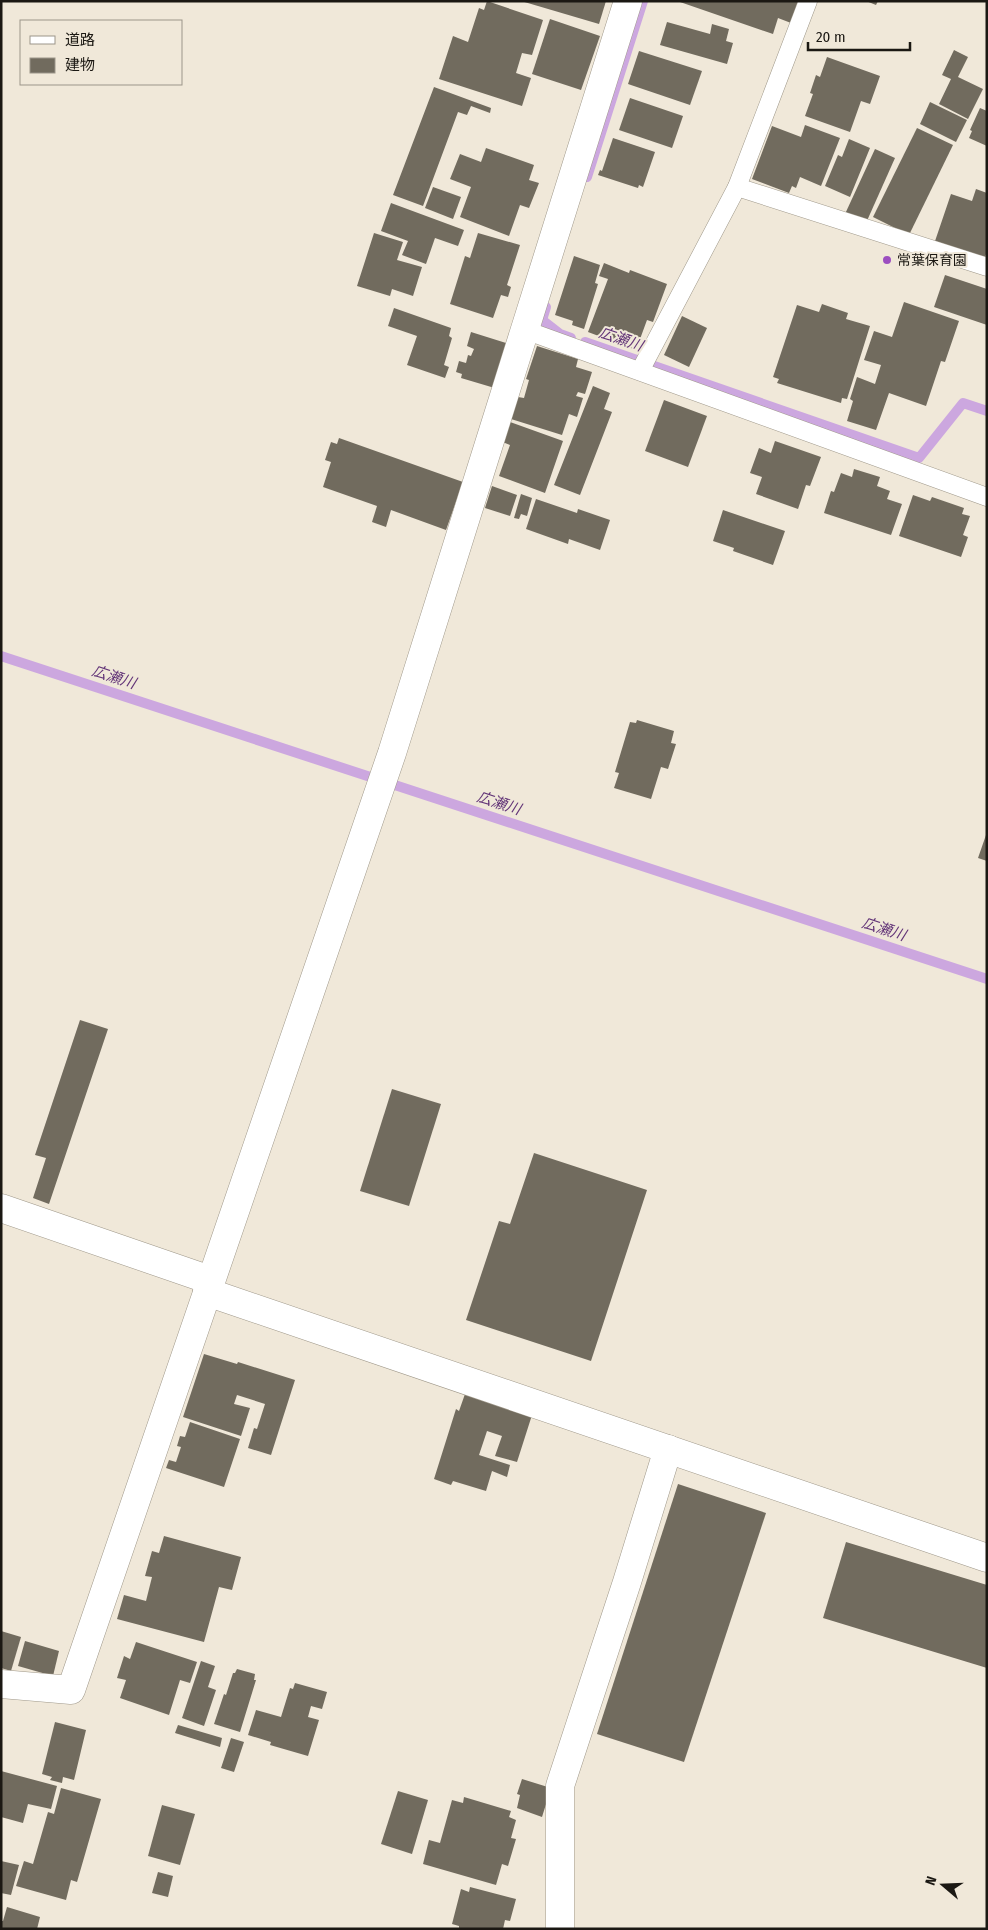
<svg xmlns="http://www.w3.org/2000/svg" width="988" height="1930" font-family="'Fira Sans Condensed','Noto Sans JP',sans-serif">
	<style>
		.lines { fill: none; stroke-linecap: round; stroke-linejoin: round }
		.stream { stroke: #cca7df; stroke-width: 10 }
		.building { fill: #716b5e }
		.lane-casing { stroke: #9f988a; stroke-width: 19 }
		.street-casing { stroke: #9f988a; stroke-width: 29 }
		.lane { stroke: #fff; stroke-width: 18 }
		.street { stroke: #fff; stroke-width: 28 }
		.poi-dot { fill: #9c4ec0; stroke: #f0e8d9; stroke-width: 2 }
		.labels { text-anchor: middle; stroke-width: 4; stroke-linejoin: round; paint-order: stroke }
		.poi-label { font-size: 14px; fill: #1b1813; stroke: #f0e8d9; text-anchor: start }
		.water-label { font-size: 15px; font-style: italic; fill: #633578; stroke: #f0e8d9 }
	</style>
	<rect width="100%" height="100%" fill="#f0e8d9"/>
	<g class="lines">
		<g class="stream">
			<path d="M 587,177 L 643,1"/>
			<path d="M 546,307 L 542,320 L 560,334 L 571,338"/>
			<path d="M 585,342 L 919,458 L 963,403 L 987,411"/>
			<path d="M 1,656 L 987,979"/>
		</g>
	</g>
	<g class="building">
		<path d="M 487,1 L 543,20 L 532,55 L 522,53 L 516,73 L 531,78 L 522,106 L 439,79 L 453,36 L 468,42 L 479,8 L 484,10 Z"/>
		<path d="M 521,1 L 606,1 L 599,24 Z"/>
		<path d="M 798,1 L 791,23 L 778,18 L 773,34 L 680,2 Z"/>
		<path d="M 866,1 L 878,1 L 876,5 Z"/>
		<path d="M 550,19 L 600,36 L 581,90 L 532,74 Z"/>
		<path d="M 667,22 L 710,34 L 712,24 L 729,29 L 726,41 L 733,43 L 727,64 L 660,45 Z"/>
		<path d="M 954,50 L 968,57 L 958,77 L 983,89 L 968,119 L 939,104 L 951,79 L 942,75 Z"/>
		<path d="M 639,51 L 702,71 L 690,105 L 628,84 Z"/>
		<path d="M 827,57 L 880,76 L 870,104 L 861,101 L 850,132 L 805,116 L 813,94 L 810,93 L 816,75 L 820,77 Z"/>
		<path d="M 434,87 L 491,108 L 490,113 L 471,106 L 467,115 L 458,112 L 423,206 L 393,195 Z"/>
		<path d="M 630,98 L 683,116 L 672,148 L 619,130 Z"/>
		<path d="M 930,102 L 967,120 L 956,142 L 920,124 Z"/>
		<path d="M 980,108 L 987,111 L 987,146 L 969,138 L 972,131 L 970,130 Z"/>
		<path d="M 805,125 L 840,138 L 821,186 L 800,177 L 796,188 L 792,186 L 789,193 L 752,179 L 772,126 L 801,137 Z"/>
		<path d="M 917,128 L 953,145 L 909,235 L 873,217 Z"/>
		<path d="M 613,138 L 655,152 L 643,187 L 639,185 L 638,188 L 598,175 L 600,170 L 602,171 Z"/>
		<path d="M 849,139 L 870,148 L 850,197 L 825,186 L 838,155 L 842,157 Z"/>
		<path d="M 486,148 L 534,165 L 529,180 L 539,183 L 529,208 L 520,205 L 509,236 L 460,217 L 471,187 L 450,179 L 460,154 L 481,162 Z"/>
		<path d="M 875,149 L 895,158 L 866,223 L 845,214 Z"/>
		<path d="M 433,187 L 461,197 L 453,219 L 425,208 Z"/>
		<path d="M 976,189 L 987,193 L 987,251 L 983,264 L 933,247 L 951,194 L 972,201 Z"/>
		<path d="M 391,203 L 464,230 L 458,246 L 435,238 L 426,264 L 402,255 L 408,241 L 381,231 Z"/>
		<path d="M 374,233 L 403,242 L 397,260 L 422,267 L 413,296 L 392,289 L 390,296 L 357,286 Z"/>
		<path d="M 478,233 L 520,245 L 507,285 L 511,287 L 508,297 L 501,295 L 493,318 L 450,304 L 465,256 L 470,258 Z"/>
		<path d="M 574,256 L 600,265 L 595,283 L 598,284 L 584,329 L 572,325 L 573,321 L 555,315 Z"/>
		<path d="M 604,263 L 629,273 L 630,270 L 667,284 L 653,322 L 647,320 L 636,350 L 588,332 L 608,279 L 599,276 Z"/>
		<path d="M 945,275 L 987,289 L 987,325 L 934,307 Z"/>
		<path d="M 904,302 L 959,321 L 945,362 L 941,361 L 926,406 L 889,393 L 876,430 L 847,421 L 853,401 L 850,399 L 857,377 L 875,384 L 881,365 L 864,360 L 874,331 L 892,337 Z"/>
		<path d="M 822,304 L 848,313 L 846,319 L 870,326 L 847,399 L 842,398 L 841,403 L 777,383 L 779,379 L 773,377 L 797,305 L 819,312 Z"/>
		<path d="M 394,308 L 451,328 L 449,336 L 452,338 L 444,365 L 449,367 L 445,378 L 407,365 L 417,336 L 388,326 Z"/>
		<path d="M 682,316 L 707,328 L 689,367 L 664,355 Z"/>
		<path d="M 471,332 L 512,345 L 498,389 L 461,378 L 462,374 L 456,372 L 459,361 L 466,363 L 468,355 L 471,356 L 474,349 L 467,346 Z"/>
		<path d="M 537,346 L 578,359 L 576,367 L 592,372 L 585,394 L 578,392 L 576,396 L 583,398 L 577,417 L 569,414 L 562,435 L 511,419 L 518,397 L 524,398 L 529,380 L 526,379 Z"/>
		<path d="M 593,386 L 610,393 L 604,409 L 612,412 L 580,495 L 554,485 Z"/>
		<path d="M 664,400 L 707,416 L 688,467 L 645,451 Z"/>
		<path d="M 507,421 L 563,441 L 545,493 L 499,476 L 510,445 L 500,441 Z"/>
		<path d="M 339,438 L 463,482 L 446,530 L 391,510 L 386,527 L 372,522 L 377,506 L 323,487 L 331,462 L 325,460 L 331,442 L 337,444 Z"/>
		<path d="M 775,441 L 821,457 L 810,486 L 806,485 L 798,509 L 756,494 L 762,477 L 750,473 L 759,448 L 771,453 Z"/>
		<path d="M 854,469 L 880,477 L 877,486 L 890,491 L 887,499 L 902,504 L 891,535 L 824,513 L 831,491 L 834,492 L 841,473 L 852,477 Z"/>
		<path d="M 492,486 L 517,495 L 510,516 L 485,508 Z"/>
		<path d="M 521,494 L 532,498 L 527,516 L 521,514 L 519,519 L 514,518 Z"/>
		<path d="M 913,495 L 930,501 L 932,497 L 964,508 L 962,514 L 970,516 L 963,535 L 968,537 L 961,557 L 899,536 Z"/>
		<path d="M 536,499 L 577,513 L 578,509 L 610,520 L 600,550 L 569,539 L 568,544 L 526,529 Z"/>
		<path d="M 723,510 L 785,531 L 773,565 L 733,551 L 734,548 L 713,541 Z"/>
		<path d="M 637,720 L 674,731 L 671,743 L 676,744 L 668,769 L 661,767 L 651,799 L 614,788 L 619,773 L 615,772 L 630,722 L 636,723 Z"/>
		<path d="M 986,835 L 987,835 L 987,861 L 978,858 Z"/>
		<path d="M 80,1020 L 108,1029 L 49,1204 L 33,1198 L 46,1158 L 35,1155 Z"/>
		<path d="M 392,1089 L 441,1104 L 409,1206 L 360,1191 Z"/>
		<path d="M 534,1153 L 647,1190 L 591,1361 L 466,1320 L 499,1221 L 510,1224 Z"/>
		<path d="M 204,1354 L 237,1364 L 238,1362 L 295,1380 L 271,1455 L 248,1448 L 254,1428 L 257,1429 L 265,1404 L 237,1395 L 234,1404 L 250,1408 L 241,1436 L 183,1417 Z"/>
		<path d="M 465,1394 L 532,1415 L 517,1462 L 495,1456 L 502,1436 L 487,1431 L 479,1455 L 510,1465 L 507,1477 L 492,1471 L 486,1491 L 453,1481 L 451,1485 L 434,1479 L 456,1409 L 459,1411 Z"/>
		<path d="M 190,1422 L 240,1439 L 224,1487 L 166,1468 L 169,1460 L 176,1462 L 181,1447 L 177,1446 L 180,1436 L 185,1437 Z"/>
		<path d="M 678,1484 L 766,1513 L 684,1762 L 597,1734 Z"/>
		<path d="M 164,1536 L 241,1557 L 232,1590 L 219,1587 L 204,1642 L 117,1619 L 124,1595 L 146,1601 L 152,1577 L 145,1576 L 152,1551 L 159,1553 Z"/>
		<path d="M 846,1542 L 987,1585 L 987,1668 L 823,1618 Z"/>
		<path d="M 1,1631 L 21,1637 L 11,1671 L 1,1668 Z"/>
		<path d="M 25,1641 L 59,1651 L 53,1676 L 18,1666 Z"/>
		<path d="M 136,1642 L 197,1662 L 190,1683 L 180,1680 L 169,1715 L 120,1698 L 126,1680 L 117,1678 L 124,1656 L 130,1659 Z"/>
		<path d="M 201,1661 L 215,1666 L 208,1687 L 216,1690 L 204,1726 L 182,1718 Z"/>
		<path d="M 237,1669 L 255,1674 L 254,1680 L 256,1680 L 240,1732 L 214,1724 L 224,1694 L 226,1695 L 233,1673 L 235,1673 Z"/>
		<path d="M 295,1683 L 327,1692 L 322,1709 L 311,1706 L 308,1717 L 319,1720 L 308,1756 L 270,1745 L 271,1742 L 248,1735 L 256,1710 L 281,1717 L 290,1688 L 293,1689 Z"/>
		<path d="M 55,1722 L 86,1730 L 74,1780 L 63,1777 L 62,1783 L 50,1780 L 52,1777 L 42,1774 Z"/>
		<path d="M 178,1725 L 222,1738 L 220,1747 L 175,1733 Z"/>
		<path d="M 231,1738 L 244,1742 L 234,1772 L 221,1768 Z"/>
		<path d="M 1,1771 L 57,1786 L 51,1809 L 28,1804 L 23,1823 L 1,1817 Z"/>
		<path d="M 522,1779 L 551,1788 L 542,1817 L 517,1808 L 520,1795 L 517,1794 Z"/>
		<path d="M 61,1788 L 101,1799 L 77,1882 L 71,1880 L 66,1900 L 16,1886 L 24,1861 L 33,1864 L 48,1812 L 54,1814 Z"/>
		<path d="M 398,1791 L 428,1800 L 412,1854 L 381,1844 Z"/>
		<path d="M 464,1797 L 511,1811 L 509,1817 L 516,1820 L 511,1838 L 516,1839 L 508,1866 L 502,1864 L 496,1885 L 423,1864 L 429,1840 L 440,1843 L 452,1800 L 463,1803 Z"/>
		<path d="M 162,1805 L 195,1814 L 180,1865 L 148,1856 Z"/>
		<path d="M 1,1861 L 19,1865 L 11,1895 L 1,1893 Z"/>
		<path d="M 158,1872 L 173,1876 L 168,1897 L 152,1893 Z"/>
		<path d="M 470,1887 L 516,1899 L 510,1921 L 505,1920 L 503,1929 L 459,1929 L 459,1926 L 452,1924 L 461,1889 L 469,1892 Z"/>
		<path d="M 7,1907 L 40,1917 L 37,1929 L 1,1929 L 1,1921 L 3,1921 Z"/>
	</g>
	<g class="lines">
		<defs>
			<g id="lane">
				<path d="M 737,187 L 987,267"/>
				<path d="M 525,330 L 987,497"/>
				<path d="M 640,371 L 737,187 L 808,1"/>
			</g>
			<g id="street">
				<path d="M 1,1208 L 210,1280"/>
				<path d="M 207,1292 L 987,1558"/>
				<path d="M 1,1684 L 71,1690 L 392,753 L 628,1"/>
				<path d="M 560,1929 L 560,1786 L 627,1582 L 668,1449"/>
			</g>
		</defs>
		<use href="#lane" class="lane-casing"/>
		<use href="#street" class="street-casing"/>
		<use href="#lane" class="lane"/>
		<use href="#street" class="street"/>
	</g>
	<circle class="poi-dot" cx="887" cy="260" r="5"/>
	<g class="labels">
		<g class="poi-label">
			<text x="897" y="265">常葉保育園</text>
		</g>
		<g class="water-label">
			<text transform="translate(621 339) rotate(19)" y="5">広瀬川</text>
			<text transform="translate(114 677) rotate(18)" y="5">広瀬川</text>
			<text transform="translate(499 803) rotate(18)" y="5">広瀬川</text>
			<text transform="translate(884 929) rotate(18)" y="5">広瀬川</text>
		</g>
	</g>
	<rect width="988" height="1930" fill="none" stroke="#1b1813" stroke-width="5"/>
	<rect x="20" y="20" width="162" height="65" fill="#f0e8d9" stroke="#9b958a"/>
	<rect x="30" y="36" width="25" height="8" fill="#ffffff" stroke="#9b958a"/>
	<text x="65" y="45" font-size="15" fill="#1b1813">道路</text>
	<rect x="30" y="58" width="25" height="15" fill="#716b5e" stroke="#9b958a"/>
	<text x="65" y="70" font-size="15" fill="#1b1813">建物</text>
	<g transform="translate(943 1885) rotate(289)" stroke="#f0e8d9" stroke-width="4" paint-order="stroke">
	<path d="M0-4L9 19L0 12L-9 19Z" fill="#1b1813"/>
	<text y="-8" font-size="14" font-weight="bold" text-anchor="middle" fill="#1b1813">N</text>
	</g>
	<path d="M808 42v8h102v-8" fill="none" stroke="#1b1813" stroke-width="2.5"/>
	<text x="816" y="42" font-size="15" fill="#1b1813" stroke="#f0e8d9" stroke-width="4" paint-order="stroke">20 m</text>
</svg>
